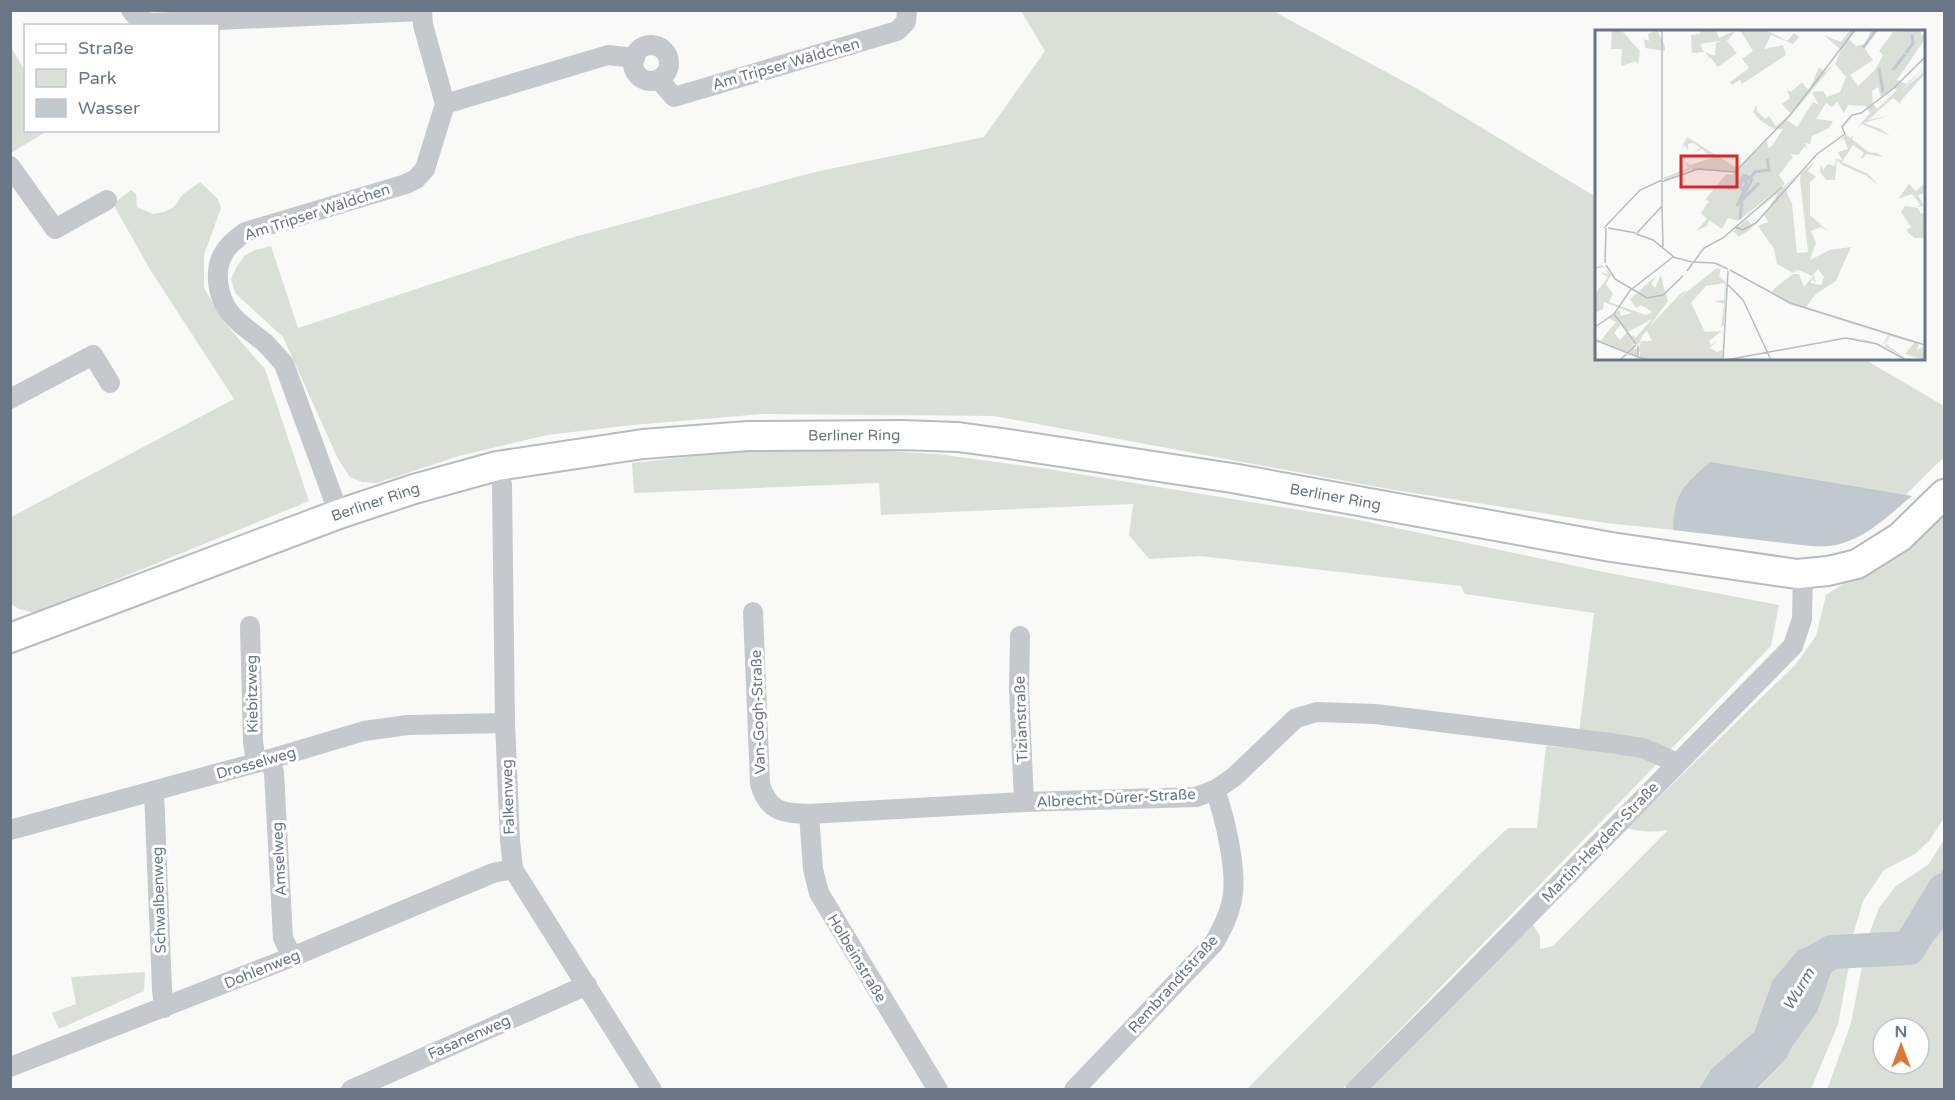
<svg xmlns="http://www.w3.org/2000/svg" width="1955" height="1100" font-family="'Varela Round',sans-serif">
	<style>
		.green { fill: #dae0d8; fill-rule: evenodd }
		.water { fill: #c1c8ce }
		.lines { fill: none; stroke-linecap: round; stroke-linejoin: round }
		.river { stroke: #c1c8ce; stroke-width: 34 }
		.secondary-casing { stroke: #b8bbc0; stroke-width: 32 }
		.street { stroke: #c5c8cc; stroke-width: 20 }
		.secondary { stroke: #fff; stroke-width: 28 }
		.labels { text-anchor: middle; stroke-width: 6; stroke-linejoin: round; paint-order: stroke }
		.street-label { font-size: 15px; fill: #6a7586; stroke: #fff }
		.water-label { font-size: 16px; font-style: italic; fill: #667581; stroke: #fff }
		.inset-river { fill: none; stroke: #c1c8ce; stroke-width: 3 }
		.inset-road { fill: none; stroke: #b7bcc3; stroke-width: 1.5 }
		.view { fill: #d62828; fill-opacity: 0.15; stroke: #d62828; stroke-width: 3 }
		.inset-edge { fill: none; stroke: #6a7586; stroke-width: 3 }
	</style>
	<rect width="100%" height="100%" fill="#f9f9f7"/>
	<g class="green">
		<path d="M 1021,11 L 1273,11 L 1416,88 L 1596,197 L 1596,358 L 1864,359 L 1944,406 L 1944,457 L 1871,529 L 1838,540 L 1802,543 L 1606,523 L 1394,490 L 994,416 L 763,414 L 632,425 L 547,435 L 459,456 L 377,483 L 362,482 L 350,477 L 338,459 L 283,337 L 235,293 L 231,279 L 236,268 L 245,255 L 255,250 L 271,246 L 298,328 L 574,237 L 815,172 L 984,137 L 1045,51 Z"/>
		<path d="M 11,47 L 25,71 L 26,130 L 47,131 L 13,152 L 10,151 Z"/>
		<path d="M 200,182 L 218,199 L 221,208 L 204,255 L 204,288 L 224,322 L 265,369 L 309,501 L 35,613 L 19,609 L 11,604 L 11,517 L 234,399 L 151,271 L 113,204 L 131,190 L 136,194 L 137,207 L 153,214 L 164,212 L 174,207 L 183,194 Z"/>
		<path d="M 750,450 L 882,451 L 938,454 L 1048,469 L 1349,518 L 1604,572 L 1779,605 L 1771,646 L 1342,1089 L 1247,1089 L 1476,858 L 1508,828 L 1537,828 L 1546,746 L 1577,749 L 1594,613 L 1465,594 L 1461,586 L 1200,556 L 1149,559 L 1129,535 L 1133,504 L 881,515 L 879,483 L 634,493 L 632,463 Z"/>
		<path d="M 1944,514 L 1944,818 L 1929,841 L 1915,854 L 1884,870 L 1863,901 L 1853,935 L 1829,939 L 1759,1018 L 1754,1032 L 1711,1069 L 1699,1089 L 1365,1090 L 1532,923 L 1540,936 L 1540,949 L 1553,946 L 1668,830 C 1651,832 1646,833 1627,828 L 1795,665 L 1816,636 L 1826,595 L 1846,582 L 1876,571 Z"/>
		<path d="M 1944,840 L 1944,867 L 1914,920 L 1889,940 L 1867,940 L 1879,908 L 1896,886 L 1928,865 Z"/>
		<path d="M 1944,927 L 1944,1089 L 1827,1090 L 1851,1023 L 1863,961 L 1916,958 L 1937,937 ZM 1883,1028 L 1919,1028 L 1919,1064 L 1883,1064 Z"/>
		<path d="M 1842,960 L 1850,960 L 1838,1024 L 1811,1089 L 1757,1090 L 1786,1059 L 1829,981 L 1835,963 Z"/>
		<path d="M 145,972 L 144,991 L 59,1029 L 52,1013 L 76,1004 L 71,977 Z"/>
	</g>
	<g class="water">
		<path d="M 1710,462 L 1912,496 C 1888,516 1861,543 1829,546 C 1823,547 1816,546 1810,546 L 1673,530 C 1674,493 1684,485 1710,462 Z"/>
		<path d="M 1944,867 L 1944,927 L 1937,937 L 1916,958 L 1863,961 L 1867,940 L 1889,940 L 1914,920 Z"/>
		<path d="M 1853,935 L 1850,960 L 1842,960 L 1835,963 L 1817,1012 L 1794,1044 L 1786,1059 L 1757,1089 L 1699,1089 L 1711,1069 L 1754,1032 L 1773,980 L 1798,950 L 1829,939 Z"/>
	</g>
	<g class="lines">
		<path class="river" d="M 1808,966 L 1832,952 L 1909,948 L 1944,890"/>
		<defs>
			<g id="secondary">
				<path id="s1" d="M 10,638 L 339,514 L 414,489 L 497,466 L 643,444 L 748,436 L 901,435 L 958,437 L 1002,443 L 1232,478 L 1611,547 L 1797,574 L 1828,571 L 1857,564 L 1900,537 L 1944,494"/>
			</g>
		</defs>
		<use href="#secondary" class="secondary-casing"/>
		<g class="street">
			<path d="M 131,10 L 136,16 L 149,23 L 422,11"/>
			<circle cx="651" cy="63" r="18"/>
			<path d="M 659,80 L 674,97 L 897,31 L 906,22 L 907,10"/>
			<path d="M 445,104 L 608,55 L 635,58"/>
			<path d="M 10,166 L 55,229 L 107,200"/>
			<path d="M 10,399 L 93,355 L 110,383"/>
			<path d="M 497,466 L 502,485 L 505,723 L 510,840 L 513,869 L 652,1090"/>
			<path d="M 339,514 L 284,364 C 278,357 272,350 265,343 C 254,333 239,325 230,313 C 217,296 213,269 225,251 C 230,243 238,238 245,232 L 406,184 L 416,179 L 425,169 L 445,104 L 423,25 L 422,10"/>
			<path d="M 753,612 L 760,784 C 768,812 783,813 809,814 L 1024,802 L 1196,797 L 1215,790 L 1234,777 L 1296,718 L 1317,712 L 1375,714 L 1610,743 L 1643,748 L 1677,763"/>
			<path d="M 250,626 L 253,742 L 256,763"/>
			<path d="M 1020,636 L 1019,689 L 1024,802"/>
			<path d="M 270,759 L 274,773 L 283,938 L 292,957"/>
			<path d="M 154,791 L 162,989 L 164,1008"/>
			<path d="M 809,814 L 813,869 L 819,893 L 938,1090"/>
			<path d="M 10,830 L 270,759 L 364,731 L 408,725 L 505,723"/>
			<path d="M 10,1067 L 292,957 L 493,873 L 513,869"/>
			<path d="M 351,1090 L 587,985"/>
			<path d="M 1074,1090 L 1214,943 C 1222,929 1229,916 1232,900 C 1238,873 1225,817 1215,790"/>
			<path d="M 1355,1090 L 1453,992 L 1793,646 L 1802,619 L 1803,573"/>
		</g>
		<use href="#secondary" class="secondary"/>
	</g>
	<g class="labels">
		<g class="street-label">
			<text transform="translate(786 64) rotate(-16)" y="5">Am Tripser Wäldchen</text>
			<text transform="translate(317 212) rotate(-18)" y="5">Am Tripser Wäldchen</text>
			<text dy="5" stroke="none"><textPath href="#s1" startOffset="876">Berliner Ring</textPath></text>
			<text dy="5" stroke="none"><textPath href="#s1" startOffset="1362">Berliner Ring</textPath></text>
			<text dy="5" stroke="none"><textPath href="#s1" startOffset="390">Berliner Ring</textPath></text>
			<text transform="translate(252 694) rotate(-91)" y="5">Kiebitzweg</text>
			<text transform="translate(758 712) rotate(-92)" y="5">Van-Gogh-Straße</text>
			<text transform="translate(1021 719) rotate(-92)" y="5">Tizianstraße</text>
			<text transform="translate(256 763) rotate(-16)" y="5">Drosselweg</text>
			<text transform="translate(508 797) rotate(-92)" y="5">Falkenweg</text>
			<text transform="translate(1116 798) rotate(-3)" y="5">Albrecht-Dürer-Straße</text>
			<text transform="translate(1600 842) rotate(-46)" y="5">Martin-Heyden-Straße</text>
			<text transform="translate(279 859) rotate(-93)" y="5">Amselweg</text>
			<text transform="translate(159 900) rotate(-92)" y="5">Schwalbenweg</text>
			<text transform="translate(857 958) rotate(59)" y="5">Holbeinstraße</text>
			<text transform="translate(262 969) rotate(-22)" y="5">Dohlenweg</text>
			<text transform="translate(1173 984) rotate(-48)" y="5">Rembrandtstraße</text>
			<text transform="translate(469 1037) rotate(-24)" y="5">Fasanenweg</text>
		</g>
		<g class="water-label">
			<text transform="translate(1798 989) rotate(-59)" y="6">Wurm</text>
		</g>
	</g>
	<g transform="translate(1595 30)">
		<rect width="330" height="330" fill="#f9f9f7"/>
		<path d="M 17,0 L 26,0 L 45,21 L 43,35 L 41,31 L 26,36 L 27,19 L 16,19 ZM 62,0 L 70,16 L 70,21 L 50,18 L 49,9 L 54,11 L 53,4 ZM 106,0 L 121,0 L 124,8 L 141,0 L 132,11 L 142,23 L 123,37 L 115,27 L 108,34 L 114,27 L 110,22 L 120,26 L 121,13 L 126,11 L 109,13 L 105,15 L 109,22 L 97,23 L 96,5 L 105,4 ZM 145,0 L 171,0 L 192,11 L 199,3 L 204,7 L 198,14 L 176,5 L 169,19 L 188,15 L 191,25 L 147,54 L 145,50 L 137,55 L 135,52 L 154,38 L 147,29 L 158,21 ZM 255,0 L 261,0 L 254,9 L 261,16 L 271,14 L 276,0 L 283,0 L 269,18 L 278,30 L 255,45 L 263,56 L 280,40 L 288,25 L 284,21 L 298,2 L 326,0 L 326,6 L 330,3 L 330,9 L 302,50 L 311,54 L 330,37 L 307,60 L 330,41 L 328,46 L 305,72 L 307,75 L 298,68 L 273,90 L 296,85 L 269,93 L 286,99 L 295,106 L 267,94 L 261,99 L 275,83 L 271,76 L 253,75 L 249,83 L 242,72 L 237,77 L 231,73 L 221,89 L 238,91 L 234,98 L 217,106 L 215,114 L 210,113 L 213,120 L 210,116 L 203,125 L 195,124 L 198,127 L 184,145 L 190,154 L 143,191 L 133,188 L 127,199 L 114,190 L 112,196 L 101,201 L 112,189 L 106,183 L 114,171 L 110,170 L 131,144 L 137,145 L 140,141 L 96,140 L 94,135 L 95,140 L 70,150 L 68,148 L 93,138 L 90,132 L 95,135 L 116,128 L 107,119 L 99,123 L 105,117 L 98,113 L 93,114 L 93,120 L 89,115 L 84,123 L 92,107 L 142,138 L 172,111 L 173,118 L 177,116 L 188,99 L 179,99 L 166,91 L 158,82 L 161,75 L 162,81 L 170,89 L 174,86 L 181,96 L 196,84 L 187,74 L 195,68 L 192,60 L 196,62 L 207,52 L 214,61 L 224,37 L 217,31 L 230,42 L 239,34 L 192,90 L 202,97 L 218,72 L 224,75 L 217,62 L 228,61 L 232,67 L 245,62 L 251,47 L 240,34 L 246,20 L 229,5 L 246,12 ZM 283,57 L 286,67 L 299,58 L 302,60 L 282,79 L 278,74 L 277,61 ZM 251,104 L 255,108 L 259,105 L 257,109 L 273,122 L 282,123 L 288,127 L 271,124 L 269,127 L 265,129 L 269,123 L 258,115 L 247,132 L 273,144 L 284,156 L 272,146 L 247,135 L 242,130 L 240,150 L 231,150 L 225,142 L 226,135 L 228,140 L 233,134 L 240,136 L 241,129 L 247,130 L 243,122 L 253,119 L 249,109 L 245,111 ZM 220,131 L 213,141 L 221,147 L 215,152 L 215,185 L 234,202 L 226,197 L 216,201 L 221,213 L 215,230 L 235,220 L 256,217 L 241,251 L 221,264 L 211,277 L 328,314 L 324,313 L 322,320 L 330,316 L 330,330 L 310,324 L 319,313 L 295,306 L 291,314 L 313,330 L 291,317 L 290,314 L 295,304 L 288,315 L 263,309 L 232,309 L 258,308 L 272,310 L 287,315 L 293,305 L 195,274 L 176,263 L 179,259 L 174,262 L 150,248 L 176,261 L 198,244 L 204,244 L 209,257 L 219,245 L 221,253 L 217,249 L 216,253 L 226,255 L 229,247 L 223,239 L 217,246 L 204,240 L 200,243 L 203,238 L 198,243 L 182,234 L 179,219 L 163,196 L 173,192 L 169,185 L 183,163 L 152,189 L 157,196 L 161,194 L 153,201 L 144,207 L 138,201 L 135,204 L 203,144 L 190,158 L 197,174 L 202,223 L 213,222 L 205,149 L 206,143 ZM 330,153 L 330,163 L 323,165 L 329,176 L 323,177 L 325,174 L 317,164 L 303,169 L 314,154 L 321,161 ZM 310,176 L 323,178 L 326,184 L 330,182 L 330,208 L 319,208 L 311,200 L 316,197 L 306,182 ZM 72,231 L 66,245 L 70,262 L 67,265 L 71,263 L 73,271 L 54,297 L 86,263 L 93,260 L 78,273 L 122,238 L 126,239 L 124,246 L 131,252 L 129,295 L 126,297 L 129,274 L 119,271 L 129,270 L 130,253 L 111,256 L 96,273 L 110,302 L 127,301 L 114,311 L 116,315 L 122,311 L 115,318 L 122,322 L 127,320 L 128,309 L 127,330 L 57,330 L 45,327 L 45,321 L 42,326 L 0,309 L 6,310 L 21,292 L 13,288 L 19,285 L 25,294 L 20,283 L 25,280 L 25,286 L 37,283 L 9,272 L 8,279 L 0,283 L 0,264 L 13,247 L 5,242 L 13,244 L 10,237 L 0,239 L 0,237 L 8,235 L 16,245 L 11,254 L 18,264 L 14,272 L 51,285 L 57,282 L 46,275 L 41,278 L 35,269 L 62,245 L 56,254 L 60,258 ZM 69,283 L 52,301 L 57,311 L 46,311 L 44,319 L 38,318 L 40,313 L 32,302 L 25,310 L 19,303 L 26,294 L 33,302 L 57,289 L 41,307 L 36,305 L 43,316 L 48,305 Z" fill="#dae0d8" fill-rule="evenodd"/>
		<path class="inset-river" d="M 268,18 L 281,0M 311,23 L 318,13 L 317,5M 284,38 L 288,62M 298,40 L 310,24M 149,145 L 152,147 L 144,156 L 143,155 ZM 153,147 L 157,150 L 142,176 L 149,161 L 146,158 L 150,157 ZM 156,147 L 160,142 L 174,140 L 172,128M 145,189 L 147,170 L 164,153"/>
		<path class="inset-road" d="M 67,150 L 67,0M 66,152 L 103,139 L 140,142 L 196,84 L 260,0M 67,176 L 68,217M 140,197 L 148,200 L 161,193 L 222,124 L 250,104 L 247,97 L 257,85 L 266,83 L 299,58 L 330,27M 9,198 L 45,160 L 67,150M 13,198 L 41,203M 42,203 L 67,176 L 67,153M 41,204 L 58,210 L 79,227M 78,227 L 97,232M 97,232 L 120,233 L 133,239M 10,233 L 11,198M 11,235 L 20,249 L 52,268 L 68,265 L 88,246M 135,240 L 195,273 L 330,315M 92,241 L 109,218 L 128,208 L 187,157M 132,254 L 148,270 L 176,330M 36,259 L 19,284 L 41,314M 37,259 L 78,227M 0,297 L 19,284M 0,310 L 43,327M 43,316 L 43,327 L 54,330M 25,330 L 41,315M 128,330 L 133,241M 131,330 L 251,308 L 282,314 L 311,330"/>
		<path class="view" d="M 86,126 L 142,126 L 142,157 L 86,157 Z"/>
		<rect width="330" height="330" class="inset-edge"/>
	</g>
	<rect width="1955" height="1100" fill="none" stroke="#6a7586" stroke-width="24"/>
	<rect x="24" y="24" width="195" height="108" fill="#ffffff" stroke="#c3c8cf" stroke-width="1.5"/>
	<rect x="36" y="44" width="30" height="9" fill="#ffffff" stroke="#c3c8cf" stroke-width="1.5"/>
	<text x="78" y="54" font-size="18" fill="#6a7586">Straße</text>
	<rect x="36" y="69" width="30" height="18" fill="#dae0d8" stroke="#c3c8cf" stroke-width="1.5"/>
	<text x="78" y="84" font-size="18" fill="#6a7586">Park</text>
	<rect x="36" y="99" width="30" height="18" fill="#c1c8ce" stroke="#c3c8cf" stroke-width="1.5"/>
	<text x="78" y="114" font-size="18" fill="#6a7586">Wasser</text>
	<g transform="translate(1901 1046)"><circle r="28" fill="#ffffff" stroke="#c3c8cf" stroke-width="1.5"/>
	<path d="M0-4.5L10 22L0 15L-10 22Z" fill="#db7835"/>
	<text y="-9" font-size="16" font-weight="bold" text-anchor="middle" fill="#6a7586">N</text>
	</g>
</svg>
